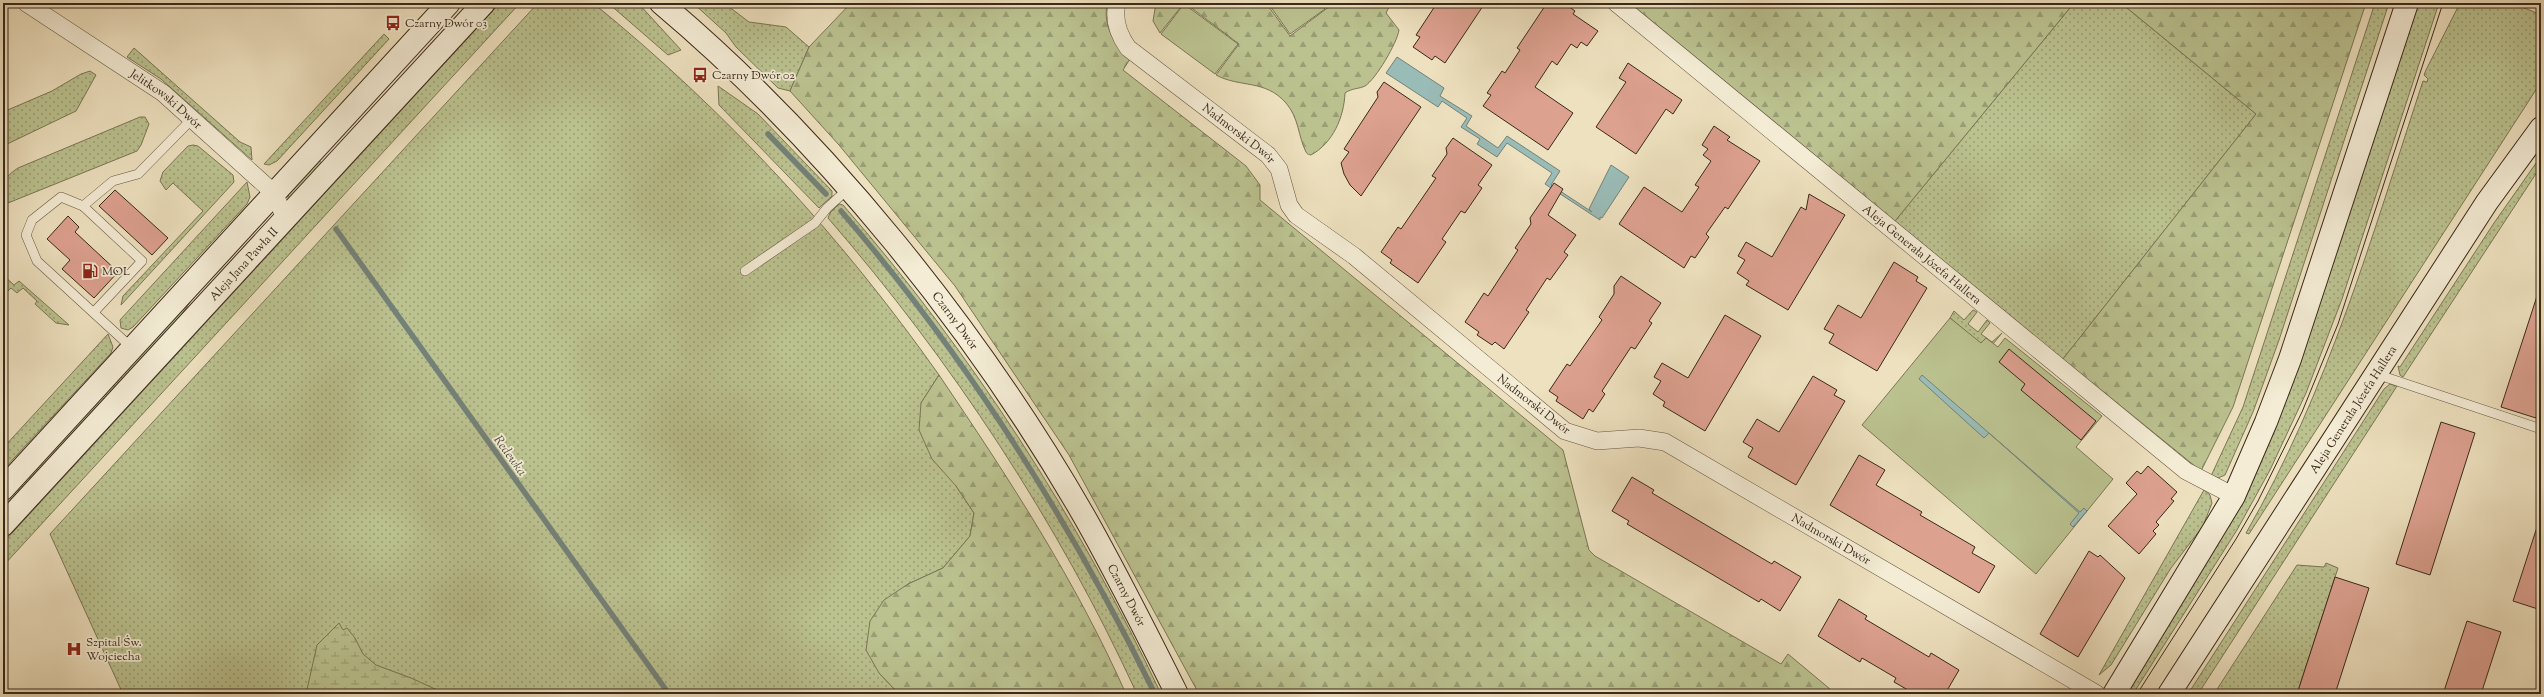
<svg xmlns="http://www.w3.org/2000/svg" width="2544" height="697" font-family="'Sorts Mill Goudy',serif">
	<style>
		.grass { fill: url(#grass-dots); stroke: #7a7655 }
		.forest { fill: url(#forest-firs); stroke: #7a7655 }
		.wetland { fill: url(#wetland-marsh); stroke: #7a7655 }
		.green { fill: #bbc290; stroke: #7a7655 }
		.water { fill: #9abcb7; stroke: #748178 }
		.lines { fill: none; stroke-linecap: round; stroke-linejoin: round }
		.stream { stroke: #748178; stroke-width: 5.5 }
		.building { fill: #dda190; stroke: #3a291a }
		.lane-casing { stroke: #675743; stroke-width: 10 }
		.street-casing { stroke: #675743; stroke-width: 18 }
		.secondary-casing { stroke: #3a291a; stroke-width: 24 }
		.lane { stroke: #f4ecd5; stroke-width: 9 }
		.street { stroke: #f4ecd5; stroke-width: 17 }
		.secondary { stroke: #f4ecd5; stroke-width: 22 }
		.tram { stroke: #3a291a; stroke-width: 1 }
		.labels { text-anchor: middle; stroke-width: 3.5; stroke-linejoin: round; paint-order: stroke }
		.poi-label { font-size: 12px; fill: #3a291a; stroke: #f4ecd5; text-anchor: start }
		.street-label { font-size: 12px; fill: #3a291a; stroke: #f4ecd5 }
		.water-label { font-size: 13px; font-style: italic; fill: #524e41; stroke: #f4ecd5 }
	</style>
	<defs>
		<pattern id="grass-dots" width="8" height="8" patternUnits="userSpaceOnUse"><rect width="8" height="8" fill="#bbc290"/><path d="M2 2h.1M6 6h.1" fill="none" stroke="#999e75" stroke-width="1.8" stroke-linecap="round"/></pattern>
		<pattern id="forest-firs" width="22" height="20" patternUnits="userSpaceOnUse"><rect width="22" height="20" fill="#bbc290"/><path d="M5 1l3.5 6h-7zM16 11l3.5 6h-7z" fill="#999e75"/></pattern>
		<pattern id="wetland-marsh" width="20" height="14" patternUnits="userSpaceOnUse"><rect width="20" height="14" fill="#bbc290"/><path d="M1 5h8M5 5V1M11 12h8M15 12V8" fill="none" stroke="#999e75"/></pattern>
	</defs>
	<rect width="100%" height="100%" fill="#eee1bf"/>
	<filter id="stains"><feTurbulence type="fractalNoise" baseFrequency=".005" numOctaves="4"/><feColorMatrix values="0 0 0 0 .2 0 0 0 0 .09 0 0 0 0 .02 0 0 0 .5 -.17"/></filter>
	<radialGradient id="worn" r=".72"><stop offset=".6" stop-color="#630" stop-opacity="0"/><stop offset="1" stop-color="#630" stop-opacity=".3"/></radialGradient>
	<g class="grass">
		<path d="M 500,3 L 520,3 L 3,566 L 3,543 Z"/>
		<path d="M 538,3 L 593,3 C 725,110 841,236 939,375 L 921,403 L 956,486 L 974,513 L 970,536 L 943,568 L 908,584 L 879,673 L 899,694 L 123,694 L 50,534 Z"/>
		<path d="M 608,3 L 638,3 L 681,50 L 668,55 Z"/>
		<path d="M 693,3 L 724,3 L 749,22 L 786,27 L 809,47 L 790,91 L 778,88 L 736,47 L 726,33 Z"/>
		<path d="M 2074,3 L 2121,3 L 2256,114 L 2063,359 L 1895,221 Z"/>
		<path d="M 2375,3 L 2389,3 L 2279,340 L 2253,412 L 2225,475 L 2218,478 L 2211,476 L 2243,407 Z"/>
		<path d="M 2413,3 L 2439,3 L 2342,299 L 2306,393 L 2270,470 L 2237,530 L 2133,694 L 2130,694 L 2129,687 L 2182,603 L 2214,546 Z"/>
		<path d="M 2460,3 L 2513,3 L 2541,15 L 2541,82 L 2249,534 L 2246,533 C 2328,391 2372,236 2423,81 L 2427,82 L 2428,79 L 2424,75 L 2426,70 Z"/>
		<path d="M 384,34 L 389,39 L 277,161 L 269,165 L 264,164 Z"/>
		<path d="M 134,48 L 240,142 L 251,147 L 252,160 L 161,79 L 127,57 Z"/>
		<path d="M 90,71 L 96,75 L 76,111 L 3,146 L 3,112 L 52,91 L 81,74 Z"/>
		<path d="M 718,86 L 758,114 L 832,191 L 832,196 L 819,208 L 719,105 Z"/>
		<path d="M 140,117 L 145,117 L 149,124 L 141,145 L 137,151 L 3,205 C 3,185 0,180 18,168 Z"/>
		<path d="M 193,145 L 198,146 L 233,175 L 234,182 L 121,305 L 123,296 L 203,211 L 173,183 L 166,190 L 160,181 L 163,172 L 188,146 Z"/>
		<path d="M 2541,156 L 2541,166 L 2403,377 L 2400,375 L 2398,366 L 2400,367 L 2494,223 Z"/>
		<path d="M 247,182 L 250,197 L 247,204 L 133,327 L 128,330 L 121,328 L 120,320 Z"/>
		<path d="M 839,204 L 843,205 C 971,352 1078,517 1161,694 L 1137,694 C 1058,522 952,361 828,218 L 830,213 Z"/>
		<path d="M 3,275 L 14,285 L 19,281 L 69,325 L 56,323 L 35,304 L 37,301 L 23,288 L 17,293 L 11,288 L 3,296 L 3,292 L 8,285 L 3,281 Z"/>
		<path d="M 197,292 L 171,330 L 3,510 L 3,503 Z"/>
		<path d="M 1973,310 L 1977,312 L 1968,324 L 1978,332 L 1987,320 L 1990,323 L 1981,334 L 1992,342 L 2002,333 L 1993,344 L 1986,338 L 1981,344 L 1950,318 L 1954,311 L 1964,320 Z"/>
		<path d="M 108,334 L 113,347 L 111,353 L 3,470 L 3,448 Z"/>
		<path d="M 2390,384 L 2397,386 L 2198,694 L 2188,694 L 2384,389 Z"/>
		<path d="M 2204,490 L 2210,495 L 2212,503 L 2203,526 L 2171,568 L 2111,665 L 2099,675 Z"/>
		<path d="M 2326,563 L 2338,568 L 2297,694 L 2214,694 L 2297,565 L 2324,567 Z"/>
	</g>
	<g class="forest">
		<path d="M 851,3 L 1107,3 C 1103,28 1114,42 1130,59 L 1123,70 L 1246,166 L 1260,185 L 1260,200 L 1563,450 L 1589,550 L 1595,556 L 1781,664 L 1788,654 L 1836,694 L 1199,694 L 1069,455 L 955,286 L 839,145 L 790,91 L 809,47 Z"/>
		<path d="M 1156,3 L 1184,3 L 1160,33 L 1153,21 Z"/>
		<path d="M 1185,3 L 1266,3 L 1290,36 L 1334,3 L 1391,3 L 1386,13 L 1399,30 C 1397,43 1376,79 1365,86 C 1359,89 1352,88 1345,93 C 1344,117 1333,143 1311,155 C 1308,154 1308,155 1306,152 C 1298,136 1299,118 1286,103 C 1265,79 1240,88 1216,75 L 1239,44 Z"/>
		<path d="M 1630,3 L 2074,3 L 1895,221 Z"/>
		<path d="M 2121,3 L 2366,3 L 2233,407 L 2201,471 L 2063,359 L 2256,114 Z"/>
		<path d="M 939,375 C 1008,477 1076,581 1126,694 L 899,694 L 879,673 L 866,650 L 870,621 L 884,600 L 908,584 L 943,568 L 970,536 L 974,513 L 956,486 L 932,459 L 919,430 L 921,403 Z"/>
	</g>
	<path class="wetland" d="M 339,623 L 343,630 L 347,628 L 355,638 L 363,654 L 376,665 L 411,678 L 446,694 L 306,694 L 317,645 Z"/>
	<g class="green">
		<path d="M 1268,3 L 1320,3 L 1325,9 L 1290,34 Z"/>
		<path d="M 1184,4 L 1238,44 L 1215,74 L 1161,34 Z"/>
		<path d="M 318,160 L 322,163 L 288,200 L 288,193 Z"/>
		<path d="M 1950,318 L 1981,343 L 1986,338 L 1998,347 L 2005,338 L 2102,416 L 2076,447 L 2113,479 L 2036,574 L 1862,425 Z"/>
	</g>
	<g class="water">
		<path d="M 1397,57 L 1444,88 L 1440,96 L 1472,116 L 1466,126 L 1498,148 L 1507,136 L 1560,171 L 1551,185 L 1592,212 L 1589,209 L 1611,165 L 1629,177 L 1602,218 L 1600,217 L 1600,220 L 1545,184 L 1552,173 L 1507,143 L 1497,157 L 1477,144 L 1480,139 L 1461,127 L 1467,118 L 1442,101 L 1438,107 L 1386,73 Z"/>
		<path d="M 1922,375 L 2080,512 L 2084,508 L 2087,511 L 2073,527 L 2070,524 L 2079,513 L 1989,433 L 1984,438 L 1919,379 Z"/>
	</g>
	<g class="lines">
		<g class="stream">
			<path d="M 768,134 L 826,194"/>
			<path d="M 841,211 C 967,357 1070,521 1155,694"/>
			<path d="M 336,229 L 669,694"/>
		</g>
	</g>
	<g class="building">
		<path d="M 1437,3 L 1485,3 L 1445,63 L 1435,56 L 1432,60 L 1413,47 L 1420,37 L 1416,35 Z"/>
		<path d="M 1547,3 L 1564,3 L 1575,11 L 1573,14 L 1598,31 L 1587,46 L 1581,42 L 1577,48 L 1571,44 L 1557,65 L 1552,61 L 1535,87 L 1573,113 L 1548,150 L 1483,106 L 1491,95 L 1487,93 L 1502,71 L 1505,73 L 1520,50 L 1517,48 Z"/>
		<path d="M 1628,63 L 1682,100 L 1673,114 L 1666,109 L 1636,154 L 1596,127 L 1626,82 L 1619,78 Z"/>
		<path d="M 1384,82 L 1421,107 L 1361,196 L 1350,185 L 1344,174 L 1341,163 L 1349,152 L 1344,149 L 1378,97 L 1377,92 Z"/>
		<path d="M 1714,126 L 1730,137 L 1727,140 L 1760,161 L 1728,209 L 1725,207 L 1706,234 L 1709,237 L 1695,258 L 1691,256 L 1684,268 L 1619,224 L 1644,187 L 1682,212 L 1699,187 L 1695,185 L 1711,161 L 1703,155 L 1708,149 L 1702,145 Z"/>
		<path d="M 1453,138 L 1492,165 L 1478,185 L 1482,188 L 1465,213 L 1461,211 L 1442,239 L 1446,242 L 1418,283 L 1390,263 L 1392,260 L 1381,252 L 1398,227 L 1401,229 L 1436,178 L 1432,176 L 1447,154 L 1446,148 Z"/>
		<path d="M 1554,183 L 1563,189 L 1548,215 L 1576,235 L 1564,252 L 1568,255 L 1550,280 L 1547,278 L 1526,310 L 1529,312 L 1504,349 L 1495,342 L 1492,345 L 1477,335 L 1479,332 L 1465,322 L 1484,293 L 1488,296 L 1518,250 L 1515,248 L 1531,224 L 1530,218 Z"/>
		<path d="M 115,190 L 168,238 L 152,255 L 99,206 Z"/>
		<path d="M 1809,194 L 1845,215 L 1788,310 L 1746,285 L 1749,281 L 1737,273 L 1745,260 L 1738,256 L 1746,242 L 1772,257 L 1801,207 L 1806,210 Z"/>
		<path d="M 68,216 L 79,227 L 75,232 L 118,272 L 94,298 L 62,269 L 70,260 L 47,239 Z"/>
		<path d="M 1894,262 L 1918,277 L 1916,281 L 1927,288 L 1877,371 L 1829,343 L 1834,334 L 1824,329 L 1838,305 L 1861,318 Z"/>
		<path d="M 1621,276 L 1661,303 L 1649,321 L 1652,323 L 1635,349 L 1631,347 L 1602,391 L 1605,394 L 1593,412 L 1589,409 L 1583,419 L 1556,401 L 1558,397 L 1549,391 L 1567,364 L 1570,366 L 1602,320 L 1599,317 L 1614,294 L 1614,286 Z"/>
		<path d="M 2538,293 L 2541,294 L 2541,400 L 2536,418 L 2501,407 Z"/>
		<path d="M 1725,315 L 1761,336 L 1705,431 L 1663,406 L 1665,402 L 1653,394 L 1661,381 L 1654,377 L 1662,363 L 1688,378 Z"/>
		<path d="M 2009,349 L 2096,421 L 2081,440 L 2021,390 L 2025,384 L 1999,362 Z"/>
		<path d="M 1813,376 L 1837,390 L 1834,395 L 1845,401 L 1796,485 L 1748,457 L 1753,448 L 1743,442 L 1757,419 L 1779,432 Z"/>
		<path d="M 2441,422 L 2475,433 L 2430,575 L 2396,564 Z"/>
		<path d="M 1859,455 L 1885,470 L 1876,485 L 1922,512 L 1920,515 L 1975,547 L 1972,553 L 1995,566 L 1979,593 L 1830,505 Z"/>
		<path d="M 2148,466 L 2177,492 L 2171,499 L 2174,501 L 2156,522 L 2159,525 L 2153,531 L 2156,534 L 2139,554 L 2108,526 L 2137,494 L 2126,483 L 2137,471 L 2141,474 Z"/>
		<path d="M 1632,477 L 1654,490 L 1652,493 L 1760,557 L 1772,564 L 1774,561 L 1801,577 L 1780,611 L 1761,599 L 1759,602 L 1627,524 L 1629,521 L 1612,511 Z"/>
		<path d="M 2538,524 L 2541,525 L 2541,610 L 2513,601 Z"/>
		<path d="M 2089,551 L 2098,557 L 2100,555 L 2125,578 L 2078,657 L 2040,634 Z"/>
		<path d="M 2335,577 L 2369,588 L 2335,694 L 2297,694 Z"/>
		<path d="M 1839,599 L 1867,616 L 1865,619 L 1929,657 L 1931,653 L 1959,670 L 1945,694 L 1915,694 L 1894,682 L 1896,678 L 1862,658 L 1860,662 L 1818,636 Z"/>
		<path d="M 2467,621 L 2501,632 L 2481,694 L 2443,694 Z"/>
	</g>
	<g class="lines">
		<defs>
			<g id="lane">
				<path d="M 83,206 L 142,261 L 94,312"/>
				<path d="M 745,271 L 815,223 L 827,208 L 848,189"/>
				<path d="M 132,348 L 37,261 L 26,235 L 32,220 L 61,197 L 83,206 L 113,181 L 138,174 L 192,119"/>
				<path d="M 2376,374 L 2541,429"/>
			</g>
			<g id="street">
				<path id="s1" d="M 26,3 L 163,93 L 274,193 L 285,218"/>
				<path id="s2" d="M 1117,3 C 1113,20 1118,34 1128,48 L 1268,155 L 1279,169 L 1289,205 L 1296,215 L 1354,256 L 1565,431 L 1597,441 L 1639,438 L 1665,442 L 2097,694"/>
				<path id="s3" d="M 1616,3 L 2186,471 L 2234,496"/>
			</g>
			<g id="secondary">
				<path id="s4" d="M 661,3 C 825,141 977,330 1084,516 C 1117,574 1147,634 1177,694"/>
				<path d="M 3,489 L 449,3"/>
				<path id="s5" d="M 3,525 L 484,3"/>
				<path d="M 2114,694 L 2234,496 L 2266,422 L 2290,359 L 2407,3"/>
				<path id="s6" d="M 2169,694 L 2487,202 L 2541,128"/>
			</g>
		</defs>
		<use href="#lane" class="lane-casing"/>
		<use href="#street" class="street-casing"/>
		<use href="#secondary" class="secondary-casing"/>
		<use href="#lane" class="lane"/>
		<use href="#street" class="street"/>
		<use href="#secondary" class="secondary"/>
		<path class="tram" d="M 2137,694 L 2236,539 L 2258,501 L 2302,412 L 2338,324 L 2443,3"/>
	</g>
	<defs>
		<symbol id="bus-bare" viewBox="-9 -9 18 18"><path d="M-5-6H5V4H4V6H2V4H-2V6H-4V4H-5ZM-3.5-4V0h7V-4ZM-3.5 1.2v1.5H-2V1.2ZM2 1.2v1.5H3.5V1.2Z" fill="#8f2418" stroke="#f4ecd5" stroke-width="2.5" paint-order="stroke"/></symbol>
		<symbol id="fuel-bare" viewBox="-9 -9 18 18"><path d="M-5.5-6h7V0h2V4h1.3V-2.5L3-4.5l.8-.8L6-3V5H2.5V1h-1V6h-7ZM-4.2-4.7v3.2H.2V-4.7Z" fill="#8f2418" stroke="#f4ecd5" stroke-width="2.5" paint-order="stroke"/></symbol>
		<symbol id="hospital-bare" viewBox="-9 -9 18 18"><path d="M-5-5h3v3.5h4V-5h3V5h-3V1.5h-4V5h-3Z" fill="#8f2418" stroke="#f4ecd5" stroke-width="2.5" paint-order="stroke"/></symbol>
	</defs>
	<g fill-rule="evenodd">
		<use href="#bus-bare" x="382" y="12" width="22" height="22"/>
		<use href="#bus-bare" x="689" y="64" width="22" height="22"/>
		<use href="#fuel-bare" x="79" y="260" width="22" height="22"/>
		<use href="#hospital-bare" x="63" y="638" width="22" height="22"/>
	</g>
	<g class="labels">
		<g class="poi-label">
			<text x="405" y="27">Czarny Dwór 03</text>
			<text x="712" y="79">Czarny Dwór 02</text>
			<text x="102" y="275">MOL</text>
			<text x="86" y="646">Szpital Św.<tspan x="86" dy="14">Wojciecha</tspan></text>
		</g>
		<g class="street-label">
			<text dy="4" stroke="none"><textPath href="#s1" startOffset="170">Jelitkowski Dwór</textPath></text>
			<text dy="4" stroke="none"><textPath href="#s2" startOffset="188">Nadmorski Dwór</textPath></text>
			<text dy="4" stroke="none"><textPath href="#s3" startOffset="396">Aleja Generała Józefa Hallera</textPath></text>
			<text dy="4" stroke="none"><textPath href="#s5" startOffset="355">Aleja Jana Pawła II</textPath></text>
			<text dy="4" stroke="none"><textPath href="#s4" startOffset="434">Czarny Dwór</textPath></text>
			<text transform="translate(1534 404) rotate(38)" y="4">Nadmorski Dwór</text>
			<text dy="4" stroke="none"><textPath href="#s6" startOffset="339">Aleja Generała Józefa Hallera</textPath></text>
			<text dy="4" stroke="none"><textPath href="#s2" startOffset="931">Nadmorski Dwór</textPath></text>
			<text dy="4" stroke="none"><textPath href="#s4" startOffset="758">Czarny Dwór</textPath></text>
		</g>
		<g class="water-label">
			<text transform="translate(511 455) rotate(54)" y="5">Redewka</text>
		</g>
	</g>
	<rect width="2544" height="697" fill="none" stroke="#eee1bf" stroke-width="16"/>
	<rect x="4" y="4" width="2536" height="689" fill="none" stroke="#3a291a" stroke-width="2"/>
	<rect x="8" y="8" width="2528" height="681" fill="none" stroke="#3a291a"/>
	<rect width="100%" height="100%" filter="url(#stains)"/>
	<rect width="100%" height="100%" fill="url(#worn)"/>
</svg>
